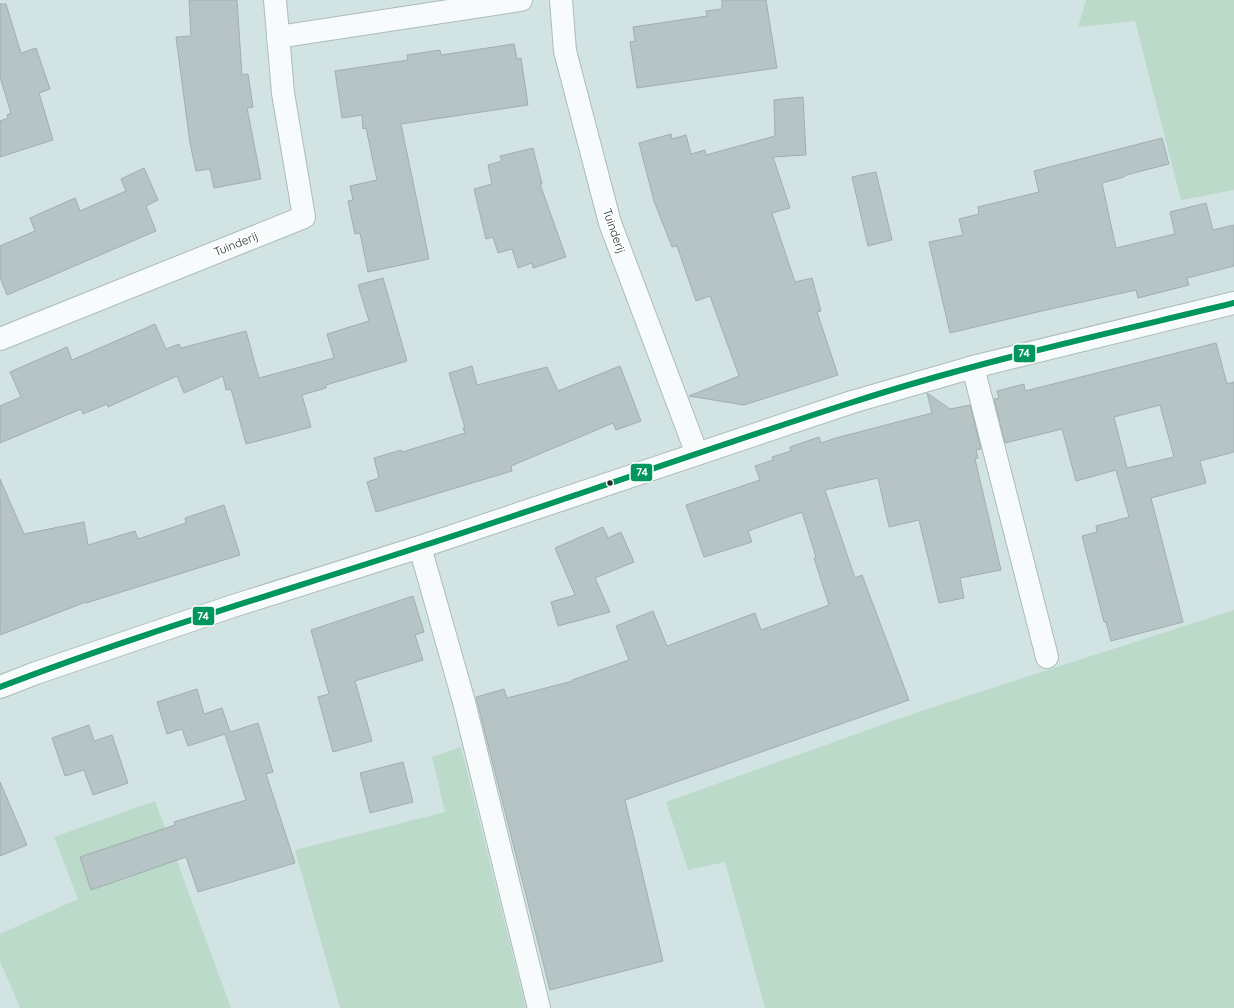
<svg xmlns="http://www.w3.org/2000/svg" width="1234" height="1008" font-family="Quicksand,sans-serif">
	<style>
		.green { fill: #bcdaca }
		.building { fill: #b7c4c6; stroke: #a1aeb0; fill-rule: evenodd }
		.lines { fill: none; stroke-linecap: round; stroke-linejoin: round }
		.minor-casing { stroke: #adbbbb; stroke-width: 24 }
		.minor { stroke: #f8fbfb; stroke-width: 22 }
		.bus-1-casing { stroke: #fff; stroke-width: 9 }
		.bus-1 { stroke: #00965e; stroke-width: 6 }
		.bus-dot { fill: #243130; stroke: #fff; stroke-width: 1.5 }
		.labels { text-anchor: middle; stroke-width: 3; stroke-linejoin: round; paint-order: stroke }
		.street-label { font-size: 12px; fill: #243130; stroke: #fff }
		.line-badge { stroke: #fff; stroke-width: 1.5 }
		.badge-label { font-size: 11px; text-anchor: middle; font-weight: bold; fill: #fff }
	</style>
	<rect width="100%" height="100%" fill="#d1e3e3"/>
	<g class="green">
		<path d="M 1086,0 L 1234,0 L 1234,190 L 1181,200 L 1135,21 L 1078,27 Z"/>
		<path d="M 1234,610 L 1234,1008 L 765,1008 L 725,862 L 688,870 L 666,802 L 921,711 Z"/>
		<path d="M 461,747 L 526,1008 L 340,1008 L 295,850 L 445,812 L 432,757 Z"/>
		<path d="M 155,801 L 231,1008 L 20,1008 L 0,961 L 0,934 L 78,899 L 54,837 Z"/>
	</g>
	<g class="building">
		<path d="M 189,0 L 237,0 L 242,75 L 248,74 L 253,107 L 247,108 L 261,179 L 214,188 L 210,169 L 196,171 L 190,143 L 176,37 L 191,36 Z"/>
		<path d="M 722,0 L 766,0 L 777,68 L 637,88 L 630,42 L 635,41 L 633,27 L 707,16 L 706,11 L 722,9 Z"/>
		<path d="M 0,4 L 6,4 L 21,53 L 36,48 L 50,89 L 39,93 L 53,140 L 0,157 L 0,121 L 8,118 L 7,115 L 11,113 L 0,77 Z"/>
		<path d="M 514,44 L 517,59 L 521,58 L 528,105 L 401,124 L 429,259 L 368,272 L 360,233 L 355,234 L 348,201 L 353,200 L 350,186 L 377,180 L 366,128 L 363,129 L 362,115 L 342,118 L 335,71 L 408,60 L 407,55 L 440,50 L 441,55 Z"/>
		<path d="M 803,97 L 806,155 L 773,157 L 790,208 L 772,213 L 795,282 L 812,278 L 821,311 L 817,312 L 838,375 L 744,405 L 689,396 L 739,376 L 710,296 L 696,301 L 677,246 L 672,247 L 654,201 L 639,143 L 671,134 L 672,139 L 686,135 L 691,154 L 705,150 L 706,155 L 775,136 L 774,100 Z"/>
		<path d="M 1162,138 L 1169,164 L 1126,175 L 1124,177 L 1102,183 L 1116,248 L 1175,234 L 1170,212 L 1206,203 L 1213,230 L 1234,225 L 1234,266 L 1187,278 L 1189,285 L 1138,298 L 1136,290 L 1046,310 L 950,333 L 929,242 L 963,235 L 959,219 L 979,214 L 978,207 L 1039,192 L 1034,171 Z"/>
		<path d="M 533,148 L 542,184 L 540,184 L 566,257 L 533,268 L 532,263 L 518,268 L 512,249 L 498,253 L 493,237 L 486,239 L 474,189 L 492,184 L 488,165 L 502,161 L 500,156 Z"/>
		<path d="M 144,168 L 158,200 L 146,206 L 156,231 L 7,295 L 0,277 L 0,246 L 35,231 L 30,218 L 75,198 L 80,211 L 126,191 L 121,179 Z"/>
		<path d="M 876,172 L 892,240 L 868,246 L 852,177 Z"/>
		<path d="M 383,278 L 407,361 L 326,385 L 326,388 L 302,395 L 311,427 L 246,444 L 231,389 L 226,390 L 223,376 L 184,393 L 177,376 L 108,407 L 107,404 L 83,414 L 81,409 L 0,443 L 0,406 L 21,397 L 10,372 L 67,347 L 72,360 L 155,324 L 166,349 L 179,344 L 181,348 L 246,331 L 259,378 L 334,358 L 327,334 L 369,321 L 358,285 Z"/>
		<path d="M 1216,343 L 1227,384 L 1234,382 L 1234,452 L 1200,461 L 1206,483 L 1151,498 L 1183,622 L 1111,641 L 1106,622 L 1104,622 L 1082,536 L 1097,532 L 1096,526 L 1129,517 L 1116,470 L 1076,481 L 1062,429 L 1005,443 L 994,399 L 999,398 L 997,391 L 1024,384 L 1025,391 ZM 1160,405 L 1174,457 L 1127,468 L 1114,417 Z"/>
		<path d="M 472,366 L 477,385 L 547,367 L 558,391 L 620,366 L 641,421 L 616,430 L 613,423 L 511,466 L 512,471 L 376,512 L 367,482 L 379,478 L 374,458 L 401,450 L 402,452 L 465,433 L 463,428 L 465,428 L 449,373 Z"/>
		<path d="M 927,393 L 950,409 L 970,405 L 981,449 L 976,450 L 978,458 L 975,459 L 1001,570 L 960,578 L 964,598 L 939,603 L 919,520 L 889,527 L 878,478 L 825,490 L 855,578 L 862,575 L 909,700 L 625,800 L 663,961 L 550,990 L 476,697 L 504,689 L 507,698 L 573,681 L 572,680 L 629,660 L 616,626 L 653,611 L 667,646 L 755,613 L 761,630 L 829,605 L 814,558 L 816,557 L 802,512 L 748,531 L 752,542 L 704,557 L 686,505 L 760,480 L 755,466 L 773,460 L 772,457 L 791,451 L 790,447 L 819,437 L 821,443 L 836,438 L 932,413 Z"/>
		<path d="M 0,479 L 24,534 L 84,522 L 88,545 L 135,531 L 138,539 L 186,523 L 185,518 L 224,505 L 240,555 L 86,603 L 86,602 L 0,635 Z"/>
		<path d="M 603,527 L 608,538 L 621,532 L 634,562 L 595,578 L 610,612 L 558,626 L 551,602 L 575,595 L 555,548 Z"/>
		<path d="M 413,596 L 424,632 L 415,635 L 423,660 L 355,681 L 372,741 L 333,752 L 318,697 L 329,694 L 311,630 Z"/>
		<path d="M 197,689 L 204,714 L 222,708 L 230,732 L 258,723 L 273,772 L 266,774 L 295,863 L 198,892 L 186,857 L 91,890 L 80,857 L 175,825 L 174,822 L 246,800 L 225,734 L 188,746 L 182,729 L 167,734 L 157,702 Z"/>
		<path d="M 89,725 L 94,741 L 112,735 L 128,783 L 93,795 L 84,770 L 65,776 L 52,738 Z"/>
		<path d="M 403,762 L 413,802 L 370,813 L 360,773 Z"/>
		<path d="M 0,782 L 27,845 L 0,856 Z"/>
	</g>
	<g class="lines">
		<defs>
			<g id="minor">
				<path d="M 561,0 L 565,51 L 610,223 L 697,454"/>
				<path d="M 278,37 L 521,0"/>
				<path d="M 0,339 L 304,217 L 283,93 L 275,0"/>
				<path d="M 973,367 L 1047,657"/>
				<path d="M 420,547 L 464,702 L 539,1008"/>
				<path d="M 0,687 L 36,673 L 230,607 L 420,547 L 852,402 L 973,367 L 1234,303"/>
			</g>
		</defs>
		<use href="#minor" class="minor-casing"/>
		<use href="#minor" class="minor"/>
		<defs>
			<path id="bus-1" d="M 0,687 C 137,634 279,593 419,547 C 563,501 706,449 850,403 C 976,362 1106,334 1234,303"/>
		</defs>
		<use href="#bus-1" class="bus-1-casing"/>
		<use href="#bus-1" class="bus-1"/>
	</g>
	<circle class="bus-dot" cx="610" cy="483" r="3.5"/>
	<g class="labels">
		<g class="street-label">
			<text transform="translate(614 231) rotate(71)" y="4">Tuinderij</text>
			<text transform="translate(236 244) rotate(-22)" y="4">Tuinderij</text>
		</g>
	</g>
	<g class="line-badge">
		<rect x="1013" y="344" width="23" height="19" rx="4" fill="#00965e"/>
		<rect x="630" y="463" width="23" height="19" rx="4" fill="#00965e"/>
		<rect x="192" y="606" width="23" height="20" rx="4" fill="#00965e"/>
	</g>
	<g class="badge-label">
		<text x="1024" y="357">74</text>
		<text x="642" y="476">74</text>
		<text x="203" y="620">74</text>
	</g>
</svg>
